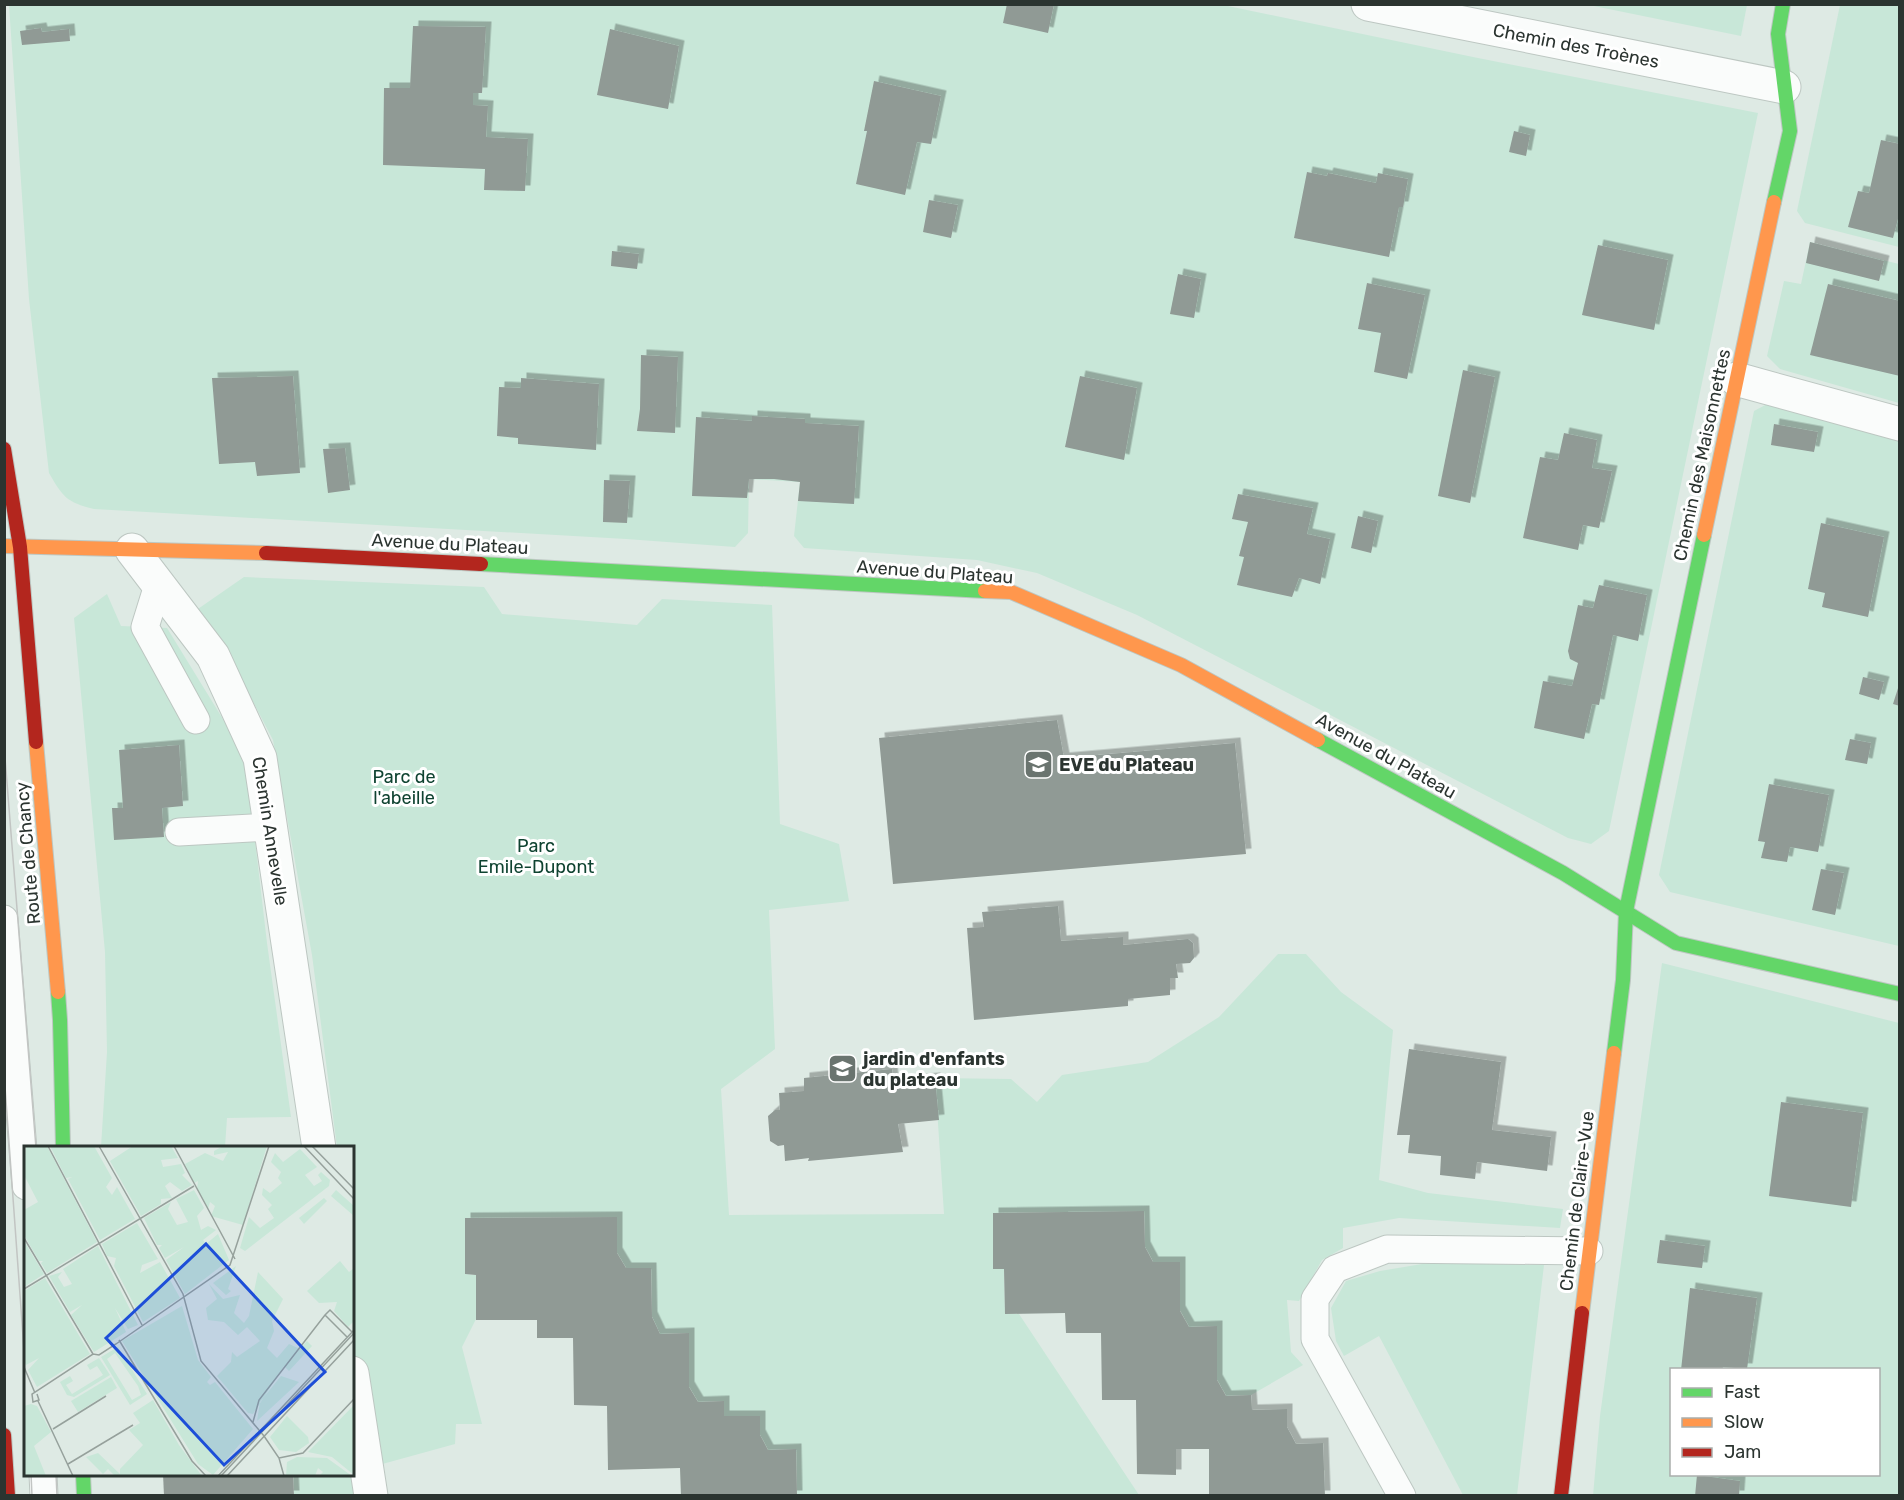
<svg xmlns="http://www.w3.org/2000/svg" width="1904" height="1500" font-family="Rubik,sans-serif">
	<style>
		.green { fill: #c8e7d8; fill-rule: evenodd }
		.building { fill: #909a95; filter: url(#shadow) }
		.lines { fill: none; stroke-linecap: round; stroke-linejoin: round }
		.lane-casing { stroke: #bdc7c2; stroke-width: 29 }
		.street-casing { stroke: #bdc7c2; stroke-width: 35 }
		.fast-casing { stroke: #bdc7c2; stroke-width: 16 }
		.slow-casing { stroke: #bdc7c2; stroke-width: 16 }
		.jam-casing { stroke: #bdc7c2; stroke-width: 16 }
		.lane { stroke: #fafcfb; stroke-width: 27 }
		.street { stroke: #fafcfb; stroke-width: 33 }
		.fast { stroke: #63d668; stroke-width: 14 }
		.slow { stroke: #ff974d; stroke-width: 14 }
		.jam { stroke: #b3261e; stroke-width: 14 }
		.tram { stroke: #c2c5c3; stroke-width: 1.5 }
		.labels { text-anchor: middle; stroke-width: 6; stroke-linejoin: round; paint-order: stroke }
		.street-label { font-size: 18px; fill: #2b3430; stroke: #fff }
		.poi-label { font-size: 18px; font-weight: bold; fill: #2b3430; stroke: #fff; text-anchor: start }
		.park-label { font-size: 18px; fill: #0f4331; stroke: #fff }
		.inset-road { fill: none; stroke: #96a19c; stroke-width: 1.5 }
		.view { fill: #1d4ed8; fill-opacity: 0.15; stroke: #1d4ed8; stroke-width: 3 }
		.inset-edge { fill: none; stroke: #2b3430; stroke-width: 3 }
	</style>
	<defs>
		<filter id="shadow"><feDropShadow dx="5.5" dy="-5.5" stdDeviation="0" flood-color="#0004"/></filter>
	</defs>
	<rect width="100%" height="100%" fill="#deeae4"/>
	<g class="green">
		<path d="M 9,5 L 1223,5 L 1473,57 L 1758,113 L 1609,831 L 1591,844 L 1568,838 L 1137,615 L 1037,573 L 977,560 L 804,548 L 794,536 L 800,482 L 749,479 L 748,533 L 735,547 L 626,539 L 94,509 C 66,502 63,497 49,473 L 29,299 Z"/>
		<path d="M 1589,5 L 1747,5 L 1741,36 Z"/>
		<path d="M 1840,5 L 1899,5 L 1899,247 L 1805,223 L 1797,211 Z"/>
		<path d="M 1810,242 L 1899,264 L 1899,403 L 1780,369 L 1767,356 L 1784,281 L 1801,284 Z"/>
		<path d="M 1769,403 L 1899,440 L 1899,946 L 1670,892 L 1659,875 L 1754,411 Z"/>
		<path d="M 244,577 L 484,587 L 502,614 L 637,625 L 662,599 L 772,605 L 780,824 L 839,844 L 849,901 L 769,910 L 775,1049 L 721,1089 L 729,1215 L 944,1214 L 935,1078 L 1011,1079 L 1037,1102 L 1062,1075 L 1148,1062 L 1219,1017 L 1278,954 L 1306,954 L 1341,992 L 1393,1030 L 1379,1180 L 1428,1193 L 1563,1209 L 1560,1228 L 1399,1218 L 1343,1228 L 1343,1248 L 1322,1260 L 1299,1301 L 1287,1300 L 1291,1352 L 1303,1365 L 1251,1395 L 1226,1396 L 1217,1380 L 1217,1326 L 1189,1327 L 1145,1247 L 1144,1212 L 993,1213 L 993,1269 L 1004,1269 L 1005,1313 L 1019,1314 L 1139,1495 L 797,1496 L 796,1449 L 768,1450 L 760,1435 L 759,1416 L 724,1416 L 723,1401 L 698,1402 L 689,1387 L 689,1333 L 660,1334 L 652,1317 L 651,1268 L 626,1268 L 617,1253 L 616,1217 L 465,1218 L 465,1274 L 476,1275 L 476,1319 L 462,1347 L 482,1424 L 456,1424 L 455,1444 L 357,1471 L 360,1495 L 294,1495 L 293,1475 L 352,1474 L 352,1148 L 337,1147 L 312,955 L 273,740 L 232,661 L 195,611 Z"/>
		<path d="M 107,594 L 121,626 L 167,628 L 245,755 L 267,943 L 291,1117 L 227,1118 L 225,1147 L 101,1147 L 107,1052 L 105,952 L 74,618 Z"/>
		<path d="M 1662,963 L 1899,1023 L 1899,1495 L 1593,1496 L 1600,1416 ZM 1672,1370 L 1878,1370 L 1878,1474 L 1672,1474 Z"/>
		<path d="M 1428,1263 L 1544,1265 L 1517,1495 L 1463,1495 L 1379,1336 L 1344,1356 L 1336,1341 L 1331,1308 L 1346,1281 L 1380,1271 Z"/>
	</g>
	<g class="building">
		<path d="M 1007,4 L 1054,4 L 1048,33 L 1003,23 Z"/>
		<path d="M 413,26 L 486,27 L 482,93 L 473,93 L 473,105 L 488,106 L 486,137 L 528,139 L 525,191 L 484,190 L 485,169 L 383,165 L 384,88 L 410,88 Z"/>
		<path d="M 41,28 L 42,32 L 69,29 L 70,41 L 22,45 L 20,31 Z"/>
		<path d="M 610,29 L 679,46 L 668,109 L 597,95 Z"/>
		<path d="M 874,81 L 941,96 L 931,144 L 917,142 L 905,195 L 856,184 L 867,131 L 864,131 Z"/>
		<path d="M 1514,131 L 1530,135 L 1526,156 L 1509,152 Z"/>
		<path d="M 1881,140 L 1900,144 L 1900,211 L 1893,238 L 1848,227 L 1858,191 L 1869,193 Z"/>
		<path d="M 1307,172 L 1327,176 L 1328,173 L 1376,183 L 1378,173 L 1408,179 L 1403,207 L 1399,207 L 1389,257 L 1294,238 Z"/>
		<path d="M 929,200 L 958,205 L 951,238 L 923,232 Z"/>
		<path d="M 1810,242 L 1884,261 L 1879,281 L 1806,263 Z"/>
		<path d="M 1598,245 L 1668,260 L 1654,330 L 1582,315 Z"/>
		<path d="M 612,251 L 639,254 L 637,269 L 611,266 Z"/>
		<path d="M 1178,274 L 1201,279 L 1194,318 L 1170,314 Z"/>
		<path d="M 1367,283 L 1425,295 L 1407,379 L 1374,372 L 1381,333 L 1358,329 Z"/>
		<path d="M 1828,284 L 1900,301 L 1900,376 L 1810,355 Z"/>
		<path d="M 641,355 L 678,357 L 675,433 L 637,431 L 640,409 Z"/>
		<path d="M 1463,370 L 1495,377 L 1470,503 L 1438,496 Z"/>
		<path d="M 293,376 L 300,473 L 257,476 L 255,462 L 219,464 L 212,378 Z"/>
		<path d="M 1080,376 L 1137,388 L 1124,460 L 1065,447 Z"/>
		<path d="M 521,378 L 599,384 L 596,450 L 518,444 L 518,438 L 497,436 L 499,387 L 521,388 Z"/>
		<path d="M 752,416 L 805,419 L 805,423 L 859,426 L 854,504 L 798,501 L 800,482 L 774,479 L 749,479 L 747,498 L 692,496 L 696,417 L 752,421 Z"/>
		<path d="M 1774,424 L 1818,432 L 1814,452 L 1771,445 Z"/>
		<path d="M 1564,433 L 1597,440 L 1592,468 L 1612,471 L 1599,528 L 1583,525 L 1578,550 L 1523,538 L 1540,457 L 1558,460 Z"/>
		<path d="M 345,448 L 350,490 L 328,493 L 323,449 Z"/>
		<path d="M 604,480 L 630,481 L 627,523 L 603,522 Z"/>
		<path d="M 1238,494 L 1313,508 L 1307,534 L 1330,539 L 1320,584 L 1299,578 L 1292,597 L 1237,585 L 1244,557 L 1239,556 L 1248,522 L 1232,519 Z"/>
		<path d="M 1358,516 L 1378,521 L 1371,553 L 1351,548 Z"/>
		<path d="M 1821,523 L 1884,537 L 1868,617 L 1822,607 L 1825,593 L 1808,589 Z"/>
		<path d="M 1599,585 L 1647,595 L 1638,641 L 1613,635 L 1599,705 L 1592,704 L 1584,739 L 1534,728 L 1543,681 L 1572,686 L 1578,663 L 1570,659 L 1568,651 L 1578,605 L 1593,608 Z"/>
		<path d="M 1863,677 L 1884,682 L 1879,700 L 1859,694 Z"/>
		<path d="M 1899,685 L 1900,685 L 1900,706 L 1893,704 Z"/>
		<path d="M 1057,720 L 1064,758 L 1235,743 L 1246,854 L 893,884 L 879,738 Z"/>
		<path d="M 1850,739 L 1871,743 L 1867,764 L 1845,760 Z"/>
		<path d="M 179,745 L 183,806 L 162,808 L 164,837 L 114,840 L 112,808 L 123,808 L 119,750 Z"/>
		<path d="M 1769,784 L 1829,795 L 1818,852 L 1790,847 L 1787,862 L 1761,858 L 1765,842 L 1758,841 Z"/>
		<path d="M 1821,869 L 1844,873 L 1835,915 L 1812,910 Z"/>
		<path d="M 1058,906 L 1061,941 L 1123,937 L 1123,945 L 1188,939 L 1193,943 L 1194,958 L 1190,963 L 1176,964 L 1178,978 L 1170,978 L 1170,995 L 1128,999 L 1128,1006 L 974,1020 L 967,928 L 984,927 L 982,912 Z"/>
		<path d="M 1409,1049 L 1501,1062 L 1492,1130 L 1551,1137 L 1547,1171 L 1477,1162 L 1475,1179 L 1440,1175 L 1441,1156 L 1408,1153 L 1410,1135 L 1397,1135 Z"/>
		<path d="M 892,1069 L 893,1082 L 935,1078 L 939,1120 L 898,1124 L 903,1152 L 808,1161 L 809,1158 L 785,1161 L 784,1145 L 778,1146 L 770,1141 L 768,1116 L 775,1110 L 780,1110 L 779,1093 L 804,1091 L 804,1078 Z"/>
		<path d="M 1781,1102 L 1863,1113 L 1851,1207 L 1769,1196 Z"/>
		<path d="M 1144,1211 L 1145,1247 L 1153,1262 L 1180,1262 L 1180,1311 L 1189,1327 L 1217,1326 L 1217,1380 L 1226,1396 L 1251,1395 L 1252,1410 L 1287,1409 L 1287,1427 L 1296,1444 L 1323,1443 L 1325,1496 L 1209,1496 L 1209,1449 L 1176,1449 L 1176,1475 L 1137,1474 L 1136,1400 L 1102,1400 L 1101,1333 L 1066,1333 L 1065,1313 L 1005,1314 L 1004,1269 L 993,1269 L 993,1213 Z"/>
		<path d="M 617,1217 L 617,1253 L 626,1268 L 651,1268 L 652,1317 L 660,1334 L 689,1333 L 689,1387 L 698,1402 L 724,1401 L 724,1416 L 760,1416 L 760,1435 L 768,1450 L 796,1449 L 797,1496 L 681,1496 L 680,1468 L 608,1470 L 607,1406 L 574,1405 L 573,1338 L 537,1338 L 537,1320 L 476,1320 L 476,1275 L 465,1274 L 465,1218 Z"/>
		<path d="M 1660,1240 L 1705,1246 L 1702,1268 L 1657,1263 Z"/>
		<path d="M 1690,1288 L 1757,1298 L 1747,1369 L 1723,1367 L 1722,1370 L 1681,1370 Z"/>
		<path d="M 163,1474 L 293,1474 L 294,1496 L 164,1496 Z"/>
		<path d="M 1697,1475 L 1740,1481 L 1739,1496 L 1695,1496 Z"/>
	</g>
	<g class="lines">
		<defs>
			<g id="lane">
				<path d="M 158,585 L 145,627 L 196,720"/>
				<path d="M 179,832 L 270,827"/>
				<path d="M 4,919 L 26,1186"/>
				<path d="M 43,1474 L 44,1496"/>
				<path d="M 1402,1496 L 1315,1339 L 1315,1299 L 1335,1269 L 1387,1249 L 1589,1251"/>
			</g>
			<g id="street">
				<path d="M 1368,4 L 1784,87"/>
				<path d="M 1736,379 L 1900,424"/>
				<path d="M 132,550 L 213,656 L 260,758 L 319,1148"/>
				<path d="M 352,1373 L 371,1496"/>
			</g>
			<g id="fast">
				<path d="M 1774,202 L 1790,131 L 1778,34 L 1783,4"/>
				<path d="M 481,564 L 985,591"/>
				<path d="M 1318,740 L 1563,873 L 1676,943 L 1900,994"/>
				<path d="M 58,992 L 60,1020 L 63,1148"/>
				<path d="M 1614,1053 L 1623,980 L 1626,911 L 1704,535"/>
				<path d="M 83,1474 L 84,1496"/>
			</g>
			<g id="slow">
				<path d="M 1704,535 L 1774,202"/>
				<path d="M 4,546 L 266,553"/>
				<path d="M 985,591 L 1011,592 L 1181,665 L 1318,740"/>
				<path d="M 36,742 L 58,992"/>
				<path d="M 1582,1313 L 1614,1053"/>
			</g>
			<g id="jam">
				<path d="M 4,449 L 20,547 L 36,742"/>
				<path d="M 266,553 L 481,564"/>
				<path d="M 4,1435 L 8,1496"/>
				<path d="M 1561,1496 L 1582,1313"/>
			</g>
		</defs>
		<use href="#lane" class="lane-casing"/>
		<use href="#street" class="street-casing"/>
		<use href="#fast" class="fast-casing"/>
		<use href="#slow" class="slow-casing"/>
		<use href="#jam" class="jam-casing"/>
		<use href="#lane" class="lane"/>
		<use href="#street" class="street"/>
		<use href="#fast" class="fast"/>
		<use href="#slow" class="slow"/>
		<use href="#jam" class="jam"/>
		<g class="tram">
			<path d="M 4,745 L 36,1148"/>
			<path d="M 4,1073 L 26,1378"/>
			<path d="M 31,1474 L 32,1496"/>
			<path d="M 56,1474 L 57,1496"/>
		</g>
	</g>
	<defs>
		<symbol id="school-square" viewBox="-11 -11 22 22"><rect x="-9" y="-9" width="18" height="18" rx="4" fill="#6a746f" stroke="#fff"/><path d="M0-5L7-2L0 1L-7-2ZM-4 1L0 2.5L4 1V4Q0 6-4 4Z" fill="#fff"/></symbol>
	</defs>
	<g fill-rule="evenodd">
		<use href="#school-square" x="1022" y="748" width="33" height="33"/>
		<use href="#school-square" x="826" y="1052" width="33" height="33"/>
	</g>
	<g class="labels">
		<g class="street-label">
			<text transform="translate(1576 46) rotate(11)" y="6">Chemin des Troènes</text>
			<text transform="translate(1702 455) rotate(-78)" y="6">Chemin des Maisonnettes</text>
			<text transform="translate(450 544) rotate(3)" y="6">Avenue du Plateau</text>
			<text transform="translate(935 572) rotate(4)" y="6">Avenue du Plateau</text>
			<text transform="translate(1386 756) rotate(29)" y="6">Avenue du Plateau</text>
			<text transform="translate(270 831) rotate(81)" y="6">Chemin Annevelle</text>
			<text transform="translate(28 853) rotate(-95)" y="6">Route de Chancy</text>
			<text transform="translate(1577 1201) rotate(-83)" y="6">Chemin de Claire-Vue</text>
		</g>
		<g class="poi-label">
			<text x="1059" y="771">EVE du Plateau</text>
			<text x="863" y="1065">jardin d'enfants<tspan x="863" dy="21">du plateau</tspan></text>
		</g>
		<g class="park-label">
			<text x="404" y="783">Parc de<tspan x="404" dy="21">l'abeille</tspan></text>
			<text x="536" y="852">Parc<tspan x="536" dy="21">Emile-Dupont</tspan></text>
		</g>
	</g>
	<g transform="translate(24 1146)">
		<rect width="330" height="330" fill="#deeae4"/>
		<path d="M 2,0 L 23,0 L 73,96 L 23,127 L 17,117 L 19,115 L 15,115 L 0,89 L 0,64 L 14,56 L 0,29 ZM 26,0 L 70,0 L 88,32 L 82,41 L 88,49 L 93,41 L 111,73 L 76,94 L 44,33 L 48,31 L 42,32 ZM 109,0 L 147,0 L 154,12 L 137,14 L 139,21 L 157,18 L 161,27 L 158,29 L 168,39 L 158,45 L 146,36 L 141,40 L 148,52 L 137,53 L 137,58 L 117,70 L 86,15 ZM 199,0 L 243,0 L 219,79 L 187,70 L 191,60 L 186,56 L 184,63 L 173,43 L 174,35 L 170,37 L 161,18 L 181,7 L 199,15 L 204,6 L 190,9 L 190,5 ZM 276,3 L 293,21 L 281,29 L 290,40 L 298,35 L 294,29 L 297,26 L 306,34 L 305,40 L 221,105 L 216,102 L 225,71 L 236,82 L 250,72 L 244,63 L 248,59 L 238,49 L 239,42 L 246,47 L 258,37 L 254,32 L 257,26 L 247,16 L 251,7 L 259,16 ZM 170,44 L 180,62 L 173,70 L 177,84 L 184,80 L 192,84 L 179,94 L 182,98 L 194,88 L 205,114 L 161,148 L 142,114 L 160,101 L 141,112 L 135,102 L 138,99 L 133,99 L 120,72 L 147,56 L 144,63 L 153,79 L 164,76 L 152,53 ZM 312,44 L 330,60 L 330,70 L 307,50 ZM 300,52 L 303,55 L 280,78 L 275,72 ZM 113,77 L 134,113 L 118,119 L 116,127 L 136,116 L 156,152 L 119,176 L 90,120 L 92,112 L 83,110 L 78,98 ZM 0,95 L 20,128 L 0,141 ZM 74,100 L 114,179 L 104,183 L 91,162 L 102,186 L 70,206 L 47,169 L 58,159 L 46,166 L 25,130 L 38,126 L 34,131 L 40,141 L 48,138 L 39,123 ZM 316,115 L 325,126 L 330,122 L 330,175 L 324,181 L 310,165 L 313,156 L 295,157 L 283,145 ZM 212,120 L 204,143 L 207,145 L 202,149 L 189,137 ZM 234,126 L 259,153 L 248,175 L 250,185 L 243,202 L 253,212 L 265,198 L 276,203 L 283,195 L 288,200 L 265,225 L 260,220 L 229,268 L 224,267 L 193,230 L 207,216 L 208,206 L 213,211 L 236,195 L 223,181 L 214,189 L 200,176 L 184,174 L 182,162 L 193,153 L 185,138 L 199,153 L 216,149 L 210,167 L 220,177 L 225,170 ZM 21,132 L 66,208 L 13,241 L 4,224 L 15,212 L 2,219 L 0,215 L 0,145 ZM 158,160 L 174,214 L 187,231 L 183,236 L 186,239 L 191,236 L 229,283 L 189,329 L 174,318 L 98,195 ZM 94,201 L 123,248 L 106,259 L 77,211 ZM 91,207 L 114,240 L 117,249 L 108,254 L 83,213 ZM 75,212 L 86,229 L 50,251 L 43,249 L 36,236 L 46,230 L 49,235 L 42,239 L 48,248 L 79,229 L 73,220 L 66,224 L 63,219 ZM 257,230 L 275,236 L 233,275 L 236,256 ZM 87,231 L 93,242 L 54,266 L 47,255 ZM 129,254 L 155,299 L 178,330 L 91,330 L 84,323 L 79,328 L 62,311 L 74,307 L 96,328 L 96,323 L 119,299 L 105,284 L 116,277 L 109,267 ZM 7,258 L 13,260 L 27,286 L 10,300 L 22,330 L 0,330 L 0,260 ZM 330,259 L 330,329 L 308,311 L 284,306 ZM 263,270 L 284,291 L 285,297 L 272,306 L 255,304 L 246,291 ZM 273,311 L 303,312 L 328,330 L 295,330 L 299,326 L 294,322 L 291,330 L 262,330 L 263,316 Z" fill="#c8e7d8" fill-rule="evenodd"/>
		<path class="inset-road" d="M 24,0 L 118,179M 75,0 L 159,148 L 177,215 L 240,290 L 255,312 L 260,330M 150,0 L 211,113M 280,0 L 330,53M 288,0 L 330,43M 0,92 L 69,208M 0,143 L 170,40M 301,169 L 323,191M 95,194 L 168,315 L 182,330M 0,221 L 11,247M 13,248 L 15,254 L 9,256 L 8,248 L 69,208 L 75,209 L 92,198 L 206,119 L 245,0M 14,255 L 49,330M 229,276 L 235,254 L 301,169 L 306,164 L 328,186M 29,283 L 82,250M 255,312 L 279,307 L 330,253M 44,318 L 109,279M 194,330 L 330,184M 197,330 L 330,187M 203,330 L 330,194"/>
		<path class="view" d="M 182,98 L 301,226 L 200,319 L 82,192 Z"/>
		<rect width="330" height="330" class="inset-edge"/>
	</g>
	<rect width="1904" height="1500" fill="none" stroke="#2b3430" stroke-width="12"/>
	<rect x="1670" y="1368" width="210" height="108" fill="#ffffff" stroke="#aaaeac" stroke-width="1.5"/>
	<rect x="1682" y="1388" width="30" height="9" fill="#63d668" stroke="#aaaeac" stroke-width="1.5"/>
	<text x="1724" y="1398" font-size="18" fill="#2b3430">Fast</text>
	<rect x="1682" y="1418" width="30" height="9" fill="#ff974d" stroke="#aaaeac" stroke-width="1.5"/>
	<text x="1724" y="1428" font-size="18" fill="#2b3430">Slow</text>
	<rect x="1682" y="1448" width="30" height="9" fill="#b3261e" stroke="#aaaeac" stroke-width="1.5"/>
	<text x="1724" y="1458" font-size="18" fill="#2b3430">Jam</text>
</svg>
